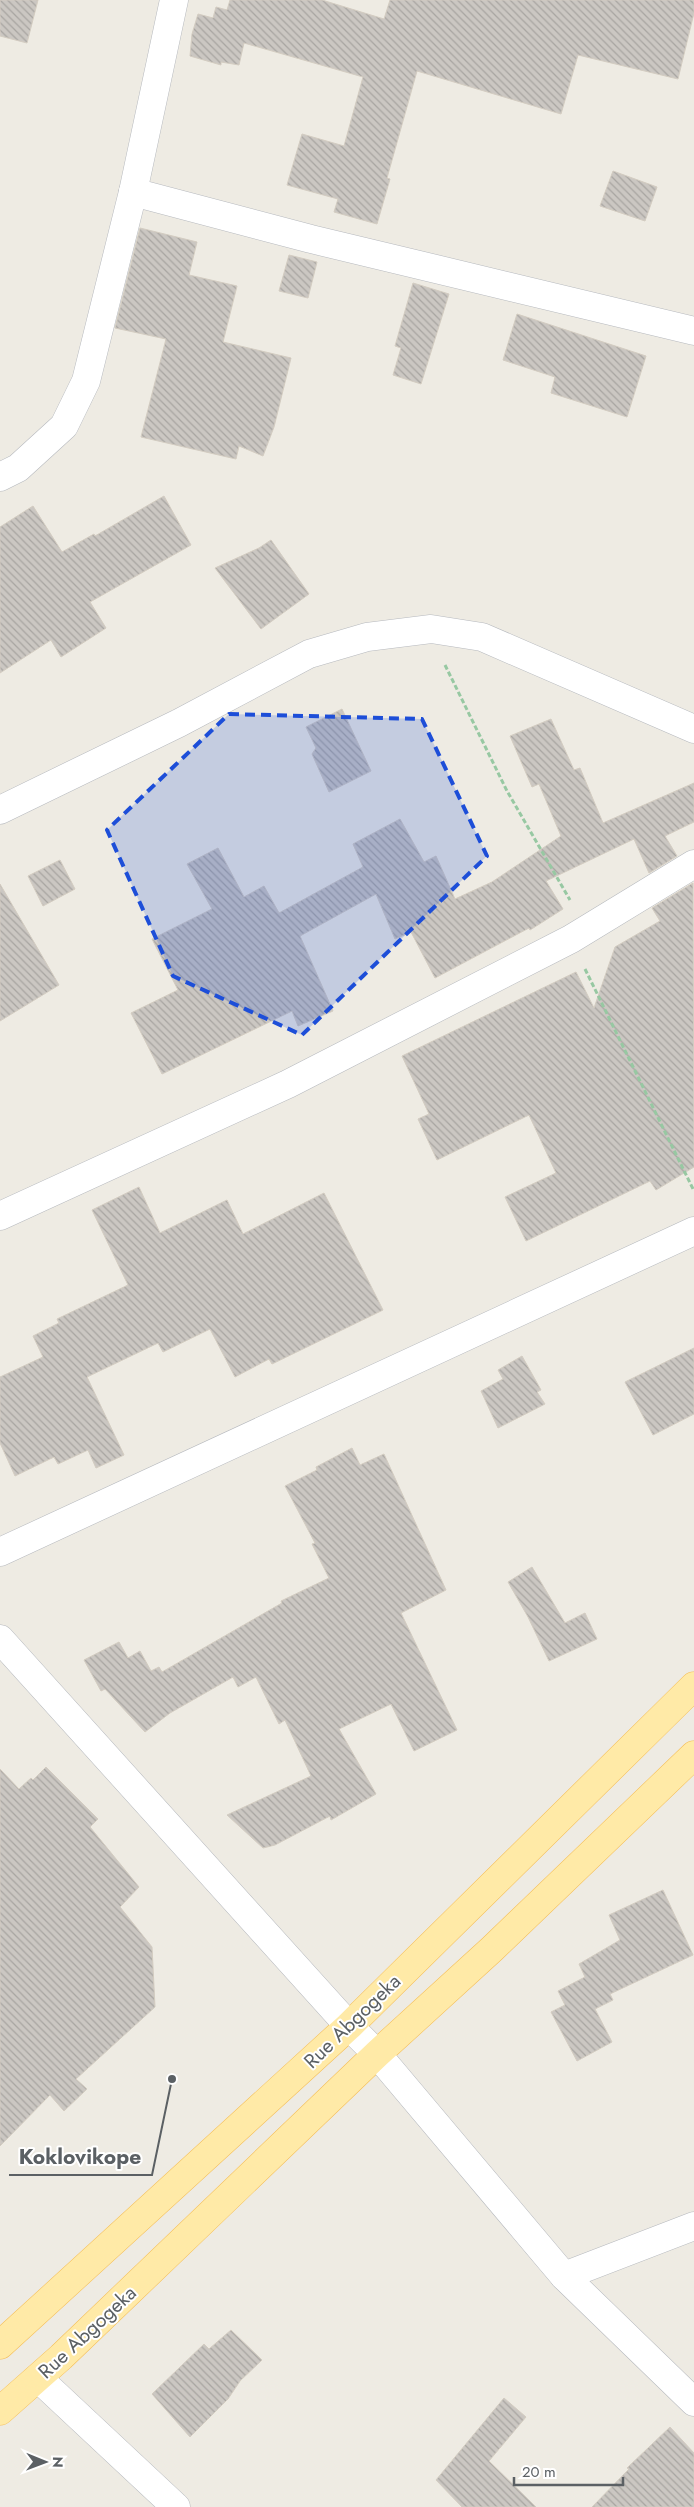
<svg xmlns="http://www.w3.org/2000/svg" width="694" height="2507" font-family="Jost,sans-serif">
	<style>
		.building { fill: url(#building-back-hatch); stroke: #d3ccc1 }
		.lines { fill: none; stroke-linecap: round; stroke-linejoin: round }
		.minor-casing { stroke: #b6b9be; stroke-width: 29 }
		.major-casing { stroke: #f5bd55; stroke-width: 29 }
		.path { stroke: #97c8a2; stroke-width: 3; stroke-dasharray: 5 2.5; stroke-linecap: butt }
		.minor { stroke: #fff; stroke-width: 28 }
		.major { stroke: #ffeaa7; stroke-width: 28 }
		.marked { fill: #1d4ed8; fill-opacity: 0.2; stroke: #1d4ed8; stroke-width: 4; stroke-dasharray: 10 6; stroke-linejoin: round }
		.labels { text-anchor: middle; stroke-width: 4; stroke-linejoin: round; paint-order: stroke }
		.street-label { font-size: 20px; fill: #5b6064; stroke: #fff }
		.leader { fill: none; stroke: #5b6064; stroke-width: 2 }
		.callout-dot { fill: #5b6064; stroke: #fff; stroke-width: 2 }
		.callout-label { font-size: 21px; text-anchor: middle; font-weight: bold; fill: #5b6064; stroke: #fff; stroke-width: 4; stroke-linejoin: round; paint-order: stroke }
	</style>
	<defs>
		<pattern id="building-back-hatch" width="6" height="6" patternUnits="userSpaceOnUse" patternTransform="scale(1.25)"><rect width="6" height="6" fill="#cbc7c2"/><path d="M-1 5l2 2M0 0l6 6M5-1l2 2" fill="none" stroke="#a8a5a1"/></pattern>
	</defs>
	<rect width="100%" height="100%" fill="#eeebe3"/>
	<g class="building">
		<path d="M 0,0 L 38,0 L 27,43 L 0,36 Z"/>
		<path d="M 230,0 L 322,0 L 384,19 L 390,0 L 694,0 L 694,13 L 678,79 L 578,55 L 561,114 L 417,71 L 387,178 L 390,179 L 377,224 L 334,212 L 338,199 L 287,185 L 302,134 L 344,146 L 363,77 L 244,43 L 239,65 L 221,62 L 221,65 L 190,56 L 192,34 L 198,14 L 213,18 L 216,7 L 227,10 Z"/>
		<path d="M 613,171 L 657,187 L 645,221 L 600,206 Z"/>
		<path d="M 140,228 L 197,242 L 189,275 L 237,286 L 223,342 L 291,358 L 274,427 L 263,456 L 239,446 L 236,459 L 141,437 L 166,339 L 115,328 Z"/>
		<path d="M 289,255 L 317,262 L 308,298 L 279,291 Z"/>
		<path d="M 413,283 L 449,294 L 421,384 L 393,375 L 401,348 L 395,346 Z"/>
		<path d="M 517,314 L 646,356 L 627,417 L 551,393 L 555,377 L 503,360 Z"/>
		<path d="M 164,496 L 191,545 L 90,602 L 106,628 L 61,657 L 51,640 L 0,673 L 0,527 L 33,506 L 62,552 L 94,534 L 95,536 Z"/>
		<path d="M 271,540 L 309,594 L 261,629 L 215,568 L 259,548 Z"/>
		<path d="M 342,709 L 371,771 L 329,792 L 312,754 L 316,748 L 306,727 Z"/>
		<path d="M 551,719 L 574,770 L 580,768 L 603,823 L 694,783 L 694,822 L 665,836 L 677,856 L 649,873 L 634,839 L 546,881 L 563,909 L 530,930 L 529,928 L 435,978 L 411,932 L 395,939 L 376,894 L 300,936 L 333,1011 L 298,1026 L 292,1011 L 162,1074 L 131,1013 L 178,990 L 152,939 L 212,909 L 187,864 L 218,848 L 244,897 L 264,886 L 279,913 L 363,867 L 353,844 L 400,819 L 424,862 L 436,856 L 455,899 L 492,882 L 561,836 L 539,784 L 532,787 L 510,736 Z"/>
		<path d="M 60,860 L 75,889 L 43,906 L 28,876 Z"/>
		<path d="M 693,883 L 694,1167 L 656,1190 L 650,1181 L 526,1241 L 505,1197 L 556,1173 L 529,1115 L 437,1160 L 418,1119 L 429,1114 L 402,1056 L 576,972 L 594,1008 L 615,947 L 660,921 L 652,908 Z"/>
		<path d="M 0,884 L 59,985 L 0,1021 Z"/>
		<path d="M 139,1187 L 160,1233 L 227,1200 L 243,1234 L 324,1193 L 383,1310 L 272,1364 L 269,1359 L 235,1377 L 210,1329 L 163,1352 L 158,1343 L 87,1377 L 124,1455 L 96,1468 L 88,1450 L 58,1464 L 54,1457 L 15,1476 L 0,1443 L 0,1377 L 43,1357 L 33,1336 L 59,1323 L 57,1319 L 128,1285 L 92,1210 Z"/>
		<path d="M 694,1348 L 694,1414 L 653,1435 L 625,1382 Z"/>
		<path d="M 522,1356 L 541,1390 L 537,1392 L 545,1404 L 498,1428 L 481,1391 L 503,1379 L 498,1370 Z"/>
		<path d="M 352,1448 L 360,1465 L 384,1454 L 446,1590 L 401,1613 L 457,1730 L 414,1751 L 391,1704 L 339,1729 L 376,1794 L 331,1820 L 330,1816 L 275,1845 L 263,1848 L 227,1815 L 311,1776 L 285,1720 L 279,1724 L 256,1677 L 238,1687 L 233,1677 L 170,1713 L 145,1732 L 105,1689 L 101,1691 L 84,1660 L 119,1642 L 128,1658 L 140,1651 L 151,1671 L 159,1667 L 162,1672 L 282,1603 L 281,1601 L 329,1578 L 312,1544 L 315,1543 L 285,1486 L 317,1470 L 316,1467 Z"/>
		<path d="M 532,1567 L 565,1623 L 585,1613 L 597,1639 L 549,1661 L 528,1617 L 508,1582 Z"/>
		<path d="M 46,1767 L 98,1819 L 90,1827 L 139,1887 L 120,1907 L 152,1947 L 155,2007 L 76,2079 L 87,2089 L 64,2111 L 50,2095 L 0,2146 L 0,1769 L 19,1789 L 31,1778 L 33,1780 Z"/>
		<path d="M 663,1890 L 693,1955 L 610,1994 L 613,2000 L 595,2009 L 612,2042 L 577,2061 L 551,2012 L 565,2005 L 558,1991 L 585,1977 L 579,1964 L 620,1940 L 609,1915 Z"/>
		<path d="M 231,2330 L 262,2360 L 240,2381 L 228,2399 L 190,2437 L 152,2394 L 204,2344 L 209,2349 Z"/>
		<path d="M 504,2398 L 526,2417 L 489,2461 L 536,2507 L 462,2507 L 436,2480 Z"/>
		<path d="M 670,2427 L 694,2453 L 694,2507 L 592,2507 L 629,2469 L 627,2468 Z"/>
	</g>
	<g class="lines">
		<defs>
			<g id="minor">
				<path d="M 133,192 L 311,239 L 694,331"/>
				<path d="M 0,477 L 18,468 L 64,426 L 86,381 L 133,192 L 174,0"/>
				<path d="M 0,810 L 179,723 L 309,654 L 367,637 L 431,629 L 482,637 L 694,729"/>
				<path d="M 0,1216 L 288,1084 L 571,939 L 694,864"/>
				<path d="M 0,1552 L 694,1231"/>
				<path d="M 0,1639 L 349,2026 L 377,2054 L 564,2276 L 694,2402"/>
				<path d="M 564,2276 L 694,2226"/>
				<path d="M 38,2378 L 176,2507"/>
			</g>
			<g id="major">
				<path d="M 0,2345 L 349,2026 L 694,1686"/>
				<path d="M 0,2411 L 61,2357 L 377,2054 L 492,1949 L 694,1755"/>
			</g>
		</defs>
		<use href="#minor" class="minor-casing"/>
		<use href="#major" class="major-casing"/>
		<g class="path">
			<path d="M 445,665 L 507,791 L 570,900"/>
			<path d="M 585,969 L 694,1191"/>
		</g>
		<use href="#minor" class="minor"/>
		<use href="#major" class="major"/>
	</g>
	<path class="marked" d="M 229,714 L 422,719 L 487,856 L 302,1035 L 173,976 L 107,830 Z"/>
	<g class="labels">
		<g class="street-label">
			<text transform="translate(352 2021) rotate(-44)" y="7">Rue Abgogeka</text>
			<text transform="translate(87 2332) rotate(-43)" y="7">Rue Abgogeka</text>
		</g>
	</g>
	<path class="leader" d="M172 2079L152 2175H9"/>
	<circle class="callout-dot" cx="172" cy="2079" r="5"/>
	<g class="callout-label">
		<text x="80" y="2164">Koklovikope</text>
	</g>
	<g transform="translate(45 2462) rotate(91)" stroke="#ffffff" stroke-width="4" paint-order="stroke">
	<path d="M0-4L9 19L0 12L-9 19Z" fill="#5b6064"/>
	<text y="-8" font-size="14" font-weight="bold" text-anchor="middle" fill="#5b6064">N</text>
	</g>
	<path d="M514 2477v8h109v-8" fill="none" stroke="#5b6064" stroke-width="2.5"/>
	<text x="522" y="2477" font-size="15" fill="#5b6064" stroke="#ffffff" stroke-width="4" paint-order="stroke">20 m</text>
</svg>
